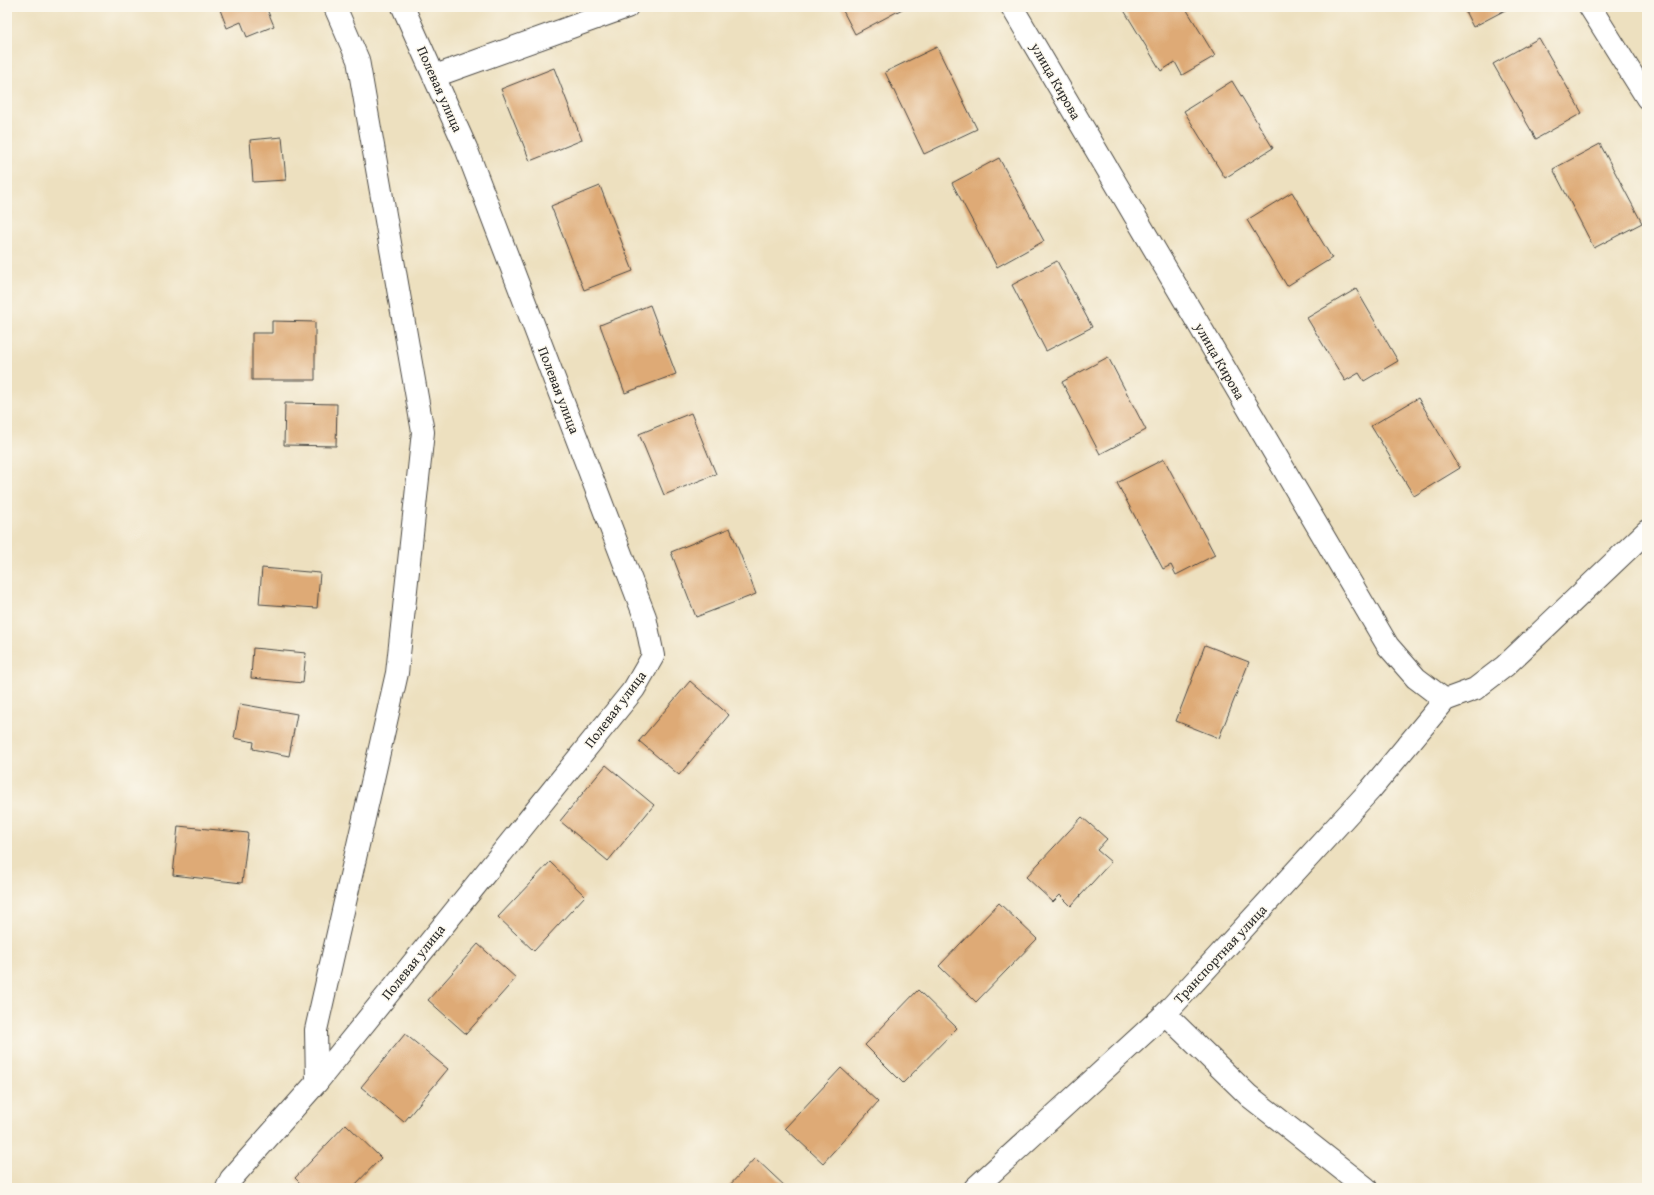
<svg xmlns="http://www.w3.org/2000/svg" width="1654" height="1195" font-family="'Gentium Book Plus',serif">
	<style>
		.building { fill: #deaa76 }
		.lines { fill: none; stroke-linecap: round; stroke-linejoin: round }
		.minor-casing { stroke: #484641; stroke-width: 24 }
		.minor { stroke: #fff; stroke-width: 22 }
		.labels { text-anchor: middle; stroke-width: 3; stroke-linejoin: round; paint-order: stroke }
		.street-label { font-size: 14px; fill: #2b2b2b; stroke: #fbf7ec }
	</style>
	<rect width="100%" height="100%" fill="#fbf7ec"/>
	<filter id="ink" filterUnits="userSpaceOnUse"><feTurbulence type="fractalNoise" baseFrequency=".025" numOctaves="2"/><feDisplacementMap in="SourceGraphic" scale="8" xChannelSelector="R" yChannelSelector="G"/><feConvolveMatrix kernelMatrix="1 2 1 2 8 2 1 2 1" color-interpolation-filters="sRGB"/></filter>
	<filter id="wash" filterUnits="userSpaceOnUse"><feTurbulence type="fractalNoise" baseFrequency=".012" numOctaves="4" result="noise"/><feDisplacementMap in="SourceGraphic" scale="16" xChannelSelector="R" yChannelSelector="G"/><feGaussianBlur stdDeviation="0.9" result="paint"/><feColorMatrix in="noise" values="0 0 0 0 0 0 0 0 0 0 0 0 0 0 0 0 0 1.4 0 .05"/><feComposite in="paint" operator="in"/></filter>
	<g filter="url(#wash)">
		<rect width="100%" height="100%" fill="#ede0bf"/>
		<g id="blocks">
			<g class="building">
				<path d="M 219,7 L 266,7 L 274,26 L 247,37 L 241,22 L 227,28 Z"/>
				<path d="M 841,7 L 906,7 L 855,34 Z"/>
				<path d="M 1122,7 L 1185,7 L 1215,56 L 1182,75 L 1175,62 L 1161,71 Z"/>
				<path d="M 1463,7 L 1511,7 L 1473,27 Z"/>
				<path d="M 1539,38 L 1582,113 L 1536,139 L 1493,64 Z"/>
				<path d="M 937,47 L 977,129 L 924,154 L 885,72 Z"/>
				<path d="M 554,68 L 582,140 L 530,161 L 501,89 Z"/>
				<path d="M 1232,81 L 1273,148 L 1225,178 L 1184,111 Z"/>
				<path d="M 282,137 L 286,180 L 253,182 L 250,140 Z"/>
				<path d="M 1600,144 L 1642,223 L 1594,248 L 1553,169 Z"/>
				<path d="M 999,158 L 1044,241 L 997,267 L 952,183 Z"/>
				<path d="M 600,186 L 633,271 L 584,290 L 551,206 Z"/>
				<path d="M 1292,192 L 1332,258 L 1287,286 L 1247,220 Z"/>
				<path d="M 1057,261 L 1092,327 L 1046,351 L 1012,285 Z"/>
				<path d="M 1356,289 L 1398,361 L 1364,381 L 1359,373 L 1345,381 L 1307,318 Z"/>
				<path d="M 650,305 L 676,374 L 625,393 L 600,325 Z"/>
				<path d="M 272,321 L 315,322 L 315,380 L 252,380 L 252,333 L 272,333 Z"/>
				<path d="M 1108,357 L 1146,430 L 1100,454 L 1062,382 Z"/>
				<path d="M 1418,398 L 1460,468 L 1414,496 L 1371,426 Z"/>
				<path d="M 285,403 L 337,404 L 336,446 L 284,445 Z"/>
				<path d="M 691,413 L 716,474 L 664,495 L 639,434 Z"/>
				<path d="M 1164,459 L 1215,555 L 1176,575 L 1171,565 L 1163,569 L 1117,483 Z"/>
				<path d="M 730,528 L 756,594 L 696,617 L 671,552 Z"/>
				<path d="M 262,568 L 320,573 L 317,608 L 259,604 Z"/>
				<path d="M 1205,645 L 1249,662 L 1219,738 L 1176,721 Z"/>
				<path d="M 253,648 L 306,653 L 303,683 L 251,678 Z"/>
				<path d="M 690,681 L 729,715 L 679,775 L 639,741 Z"/>
				<path d="M 240,704 L 297,714 L 289,756 L 253,749 L 254,742 L 234,738 Z"/>
				<path d="M 606,765 L 654,805 L 608,861 L 560,821 Z"/>
				<path d="M 1082,817 L 1107,839 L 1097,850 L 1111,862 L 1071,906 L 1060,895 L 1053,902 L 1026,877 Z"/>
				<path d="M 178,826 L 248,833 L 242,883 L 173,875 Z"/>
				<path d="M 550,862 L 585,896 L 534,951 L 498,917 Z"/>
				<path d="M 999,903 L 1037,939 L 976,1002 L 939,966 Z"/>
				<path d="M 478,944 L 516,978 L 466,1034 L 428,1000 Z"/>
				<path d="M 918,990 L 957,1028 L 903,1083 L 865,1045 Z"/>
				<path d="M 405,1034 L 448,1069 L 404,1122 L 361,1087 Z"/>
				<path d="M 841,1068 L 878,1102 L 823,1163 L 785,1128 Z"/>
				<path d="M 346,1124 L 381,1158 L 352,1188 L 305,1188 L 295,1178 Z"/>
				<path d="M 755,1158 L 787,1188 L 727,1188 Z"/>
			</g>
		</g>
	</g>
	<g filter="url(#ink)">
		<use href="#blocks" fill-opacity="0" stroke="#484641" stroke-width="1"/>
		<g class="lines">
			<defs>
				<g id="minor">
					<path d="M 1012,7 L 1388,646 L 1416,678 L 1445,700"/>
					<path d="M 1590,7 L 1647,98"/>
					<path d="M 435,76 L 627,7"/>
					<path d="M 1165,1014 L 1249,1096 L 1366,1188"/>
					<path d="M 317,1082 L 316,1030 L 397,673 L 423,432 L 358,60 L 335,7"/>
					<path d="M 227,1188 L 231,1179 L 317,1082 L 634,689 L 653,656 L 645,617 L 466,148 L 403,7"/>
					<path d="M 975,1188 L 1165,1014 L 1371,789 L 1445,700 L 1475,689 L 1505,666 L 1647,531"/>
				</g>
			</defs>
			<use href="#minor" class="minor-casing"/>
			<use href="#minor" class="minor"/>
		</g>
	</g>
	<g class="labels">
		<g class="street-label">
			<text transform="translate(1056 81) rotate(60)" y="5">улица Кирова</text>
			<text transform="translate(440 89) rotate(66)" y="5">Полевая улица</text>
			<text transform="translate(1220 361) rotate(60)" y="5">улица Кирова</text>
			<text transform="translate(559 390) rotate(69)" y="5">Полевая улица</text>
			<text transform="translate(615 709) rotate(-53)" y="5">Полевая улица</text>
			<text transform="translate(1220 954) rotate(-47)" y="5">Транспортная улица</text>
			<text transform="translate(413 962) rotate(-51)" y="5">Полевая улица</text>
		</g>
	</g>
	<rect width="1654" height="1195" fill="none" stroke="#fbf7ec" stroke-width="24"/>
</svg>
